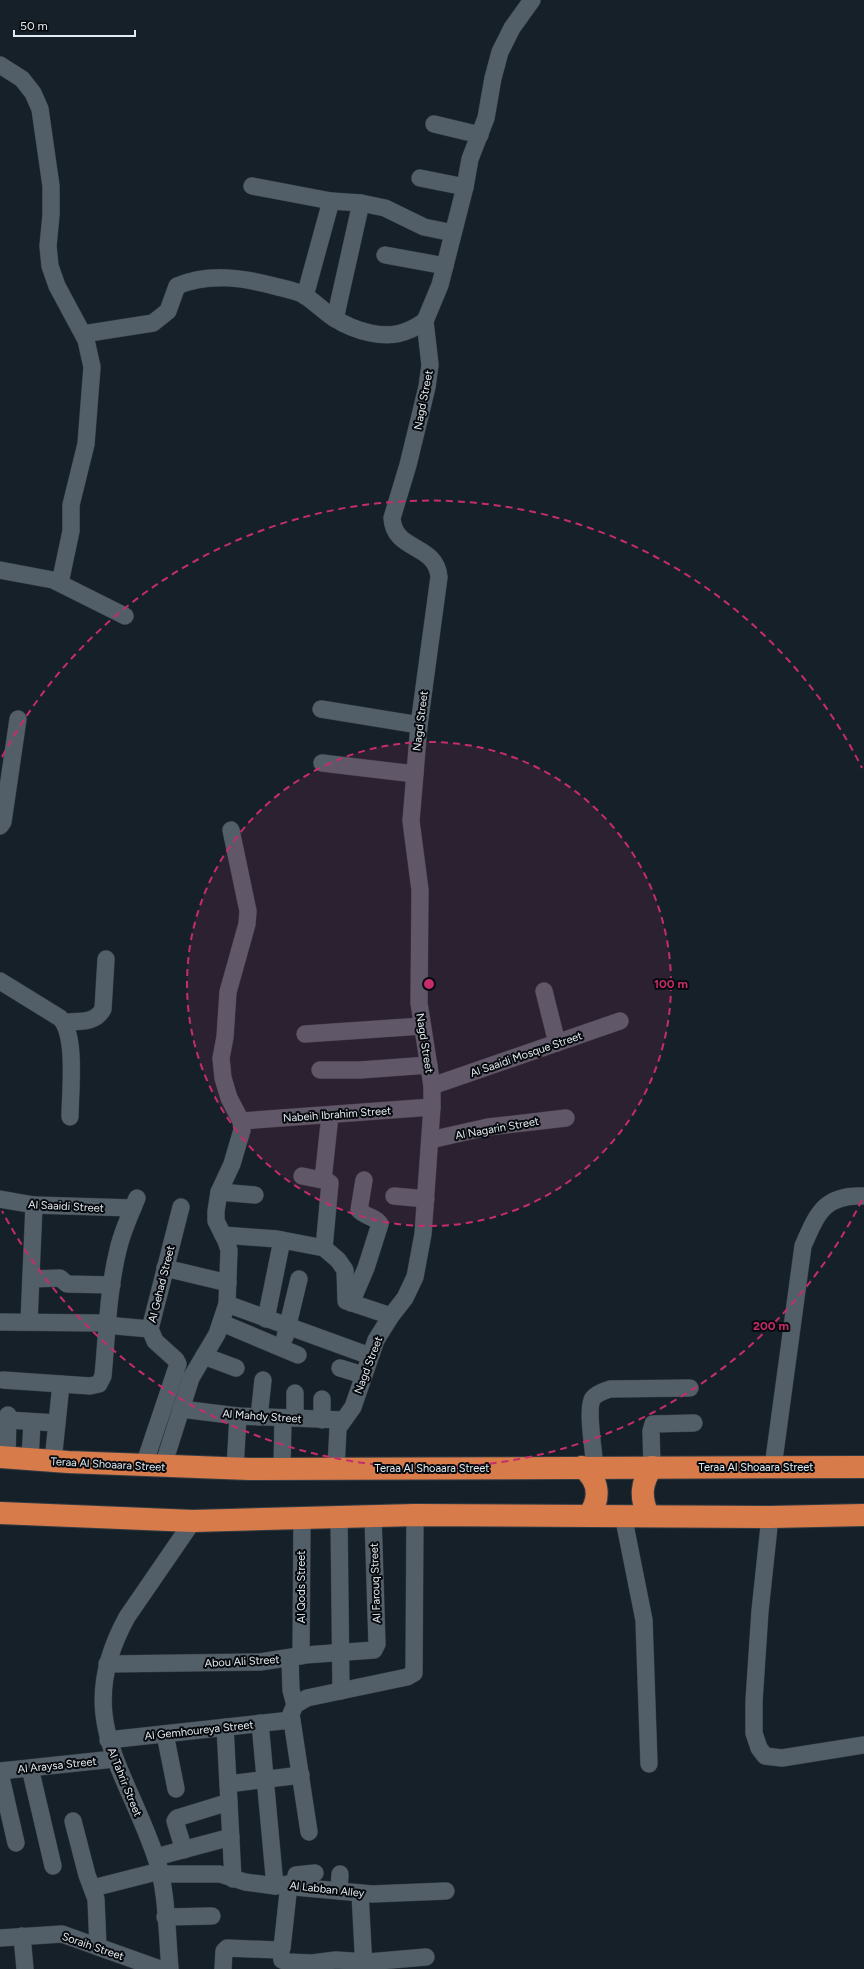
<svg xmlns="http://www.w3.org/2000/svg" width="864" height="1969" font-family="Figtree,sans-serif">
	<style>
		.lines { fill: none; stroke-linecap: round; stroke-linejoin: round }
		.minor-casing { stroke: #343c42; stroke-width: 18 }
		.highway-casing { stroke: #343c42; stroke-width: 24 }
		.minor { stroke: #535f68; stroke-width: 17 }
		.highway { stroke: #d87b4b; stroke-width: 22 }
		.ring { fill: none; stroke: #c52d6a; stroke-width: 2; stroke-dasharray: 7 5 }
		.labels { text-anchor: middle; stroke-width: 4; stroke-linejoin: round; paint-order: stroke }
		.street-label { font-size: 11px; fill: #e4ecf1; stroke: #06090d }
		.centre { fill: #c52d6a; stroke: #06090d; stroke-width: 2 }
		.ring-label { font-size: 12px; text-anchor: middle; font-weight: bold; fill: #c52d6a; stroke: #06090d; stroke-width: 4; stroke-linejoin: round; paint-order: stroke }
	</style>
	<rect width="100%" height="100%" fill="#162028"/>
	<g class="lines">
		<defs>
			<g id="minor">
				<path d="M 0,65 L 22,79 L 33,93 L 40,109 L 51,186 L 51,215 L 48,246 L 50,266 L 57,286 L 86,340 L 92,367 L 86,444 L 71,505 L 71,531 L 60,583"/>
				<path d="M 434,124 L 480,135"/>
				<path d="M 420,178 L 465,187"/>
				<path d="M 252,186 L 331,201 L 361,203 L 385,208 L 424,227 L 453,233"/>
				<path d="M 385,255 L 445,266"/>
				<path d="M 305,296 L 331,201"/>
				<path d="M 335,319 L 361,203"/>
				<path d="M 83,334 L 153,323 L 168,311 L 177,286 C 209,272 245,278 278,287 C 286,289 295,291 302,294 C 313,300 323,311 334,318 C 354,331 386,341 409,330 C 415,328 420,324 425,321"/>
				<path d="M 0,570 L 53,580 L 125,616"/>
				<path d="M 321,709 L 419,725"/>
				<path d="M 322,763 L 415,774"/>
				<path d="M 0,826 L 3,822 L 18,719"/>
				<path d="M 0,981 L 60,1018 C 77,1035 70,1093 70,1117"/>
				<path d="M 544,991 L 557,1043"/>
				<path d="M 64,1022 C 79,1021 95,1024 103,1009 L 106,959"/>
				<path d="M 305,1034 L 422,1026"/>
				<path d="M 320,1070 L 360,1070 L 429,1065"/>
				<path d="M 432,1086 L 620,1021"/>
				<path d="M 241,1121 L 432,1107"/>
				<path d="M 430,1140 L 488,1127 L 566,1118"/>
				<path d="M 302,1176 L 327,1181 L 330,1183 L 324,1248"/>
				<path d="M 323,1180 L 330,1115"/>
				<path d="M 219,1192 L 255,1195"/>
				<path d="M 394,1196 L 426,1199"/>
				<path d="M 0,1199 L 34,1205 L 133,1208"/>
				<path d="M 223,1235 L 277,1239 L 324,1248 L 338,1260 L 345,1270 L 346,1301 L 391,1316"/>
				<path d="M 165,1268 L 228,1283"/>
				<path d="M 31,1279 L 60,1278 L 67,1284 L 112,1285"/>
				<path d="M 351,1303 L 366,1268 L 380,1224 C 375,1216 365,1217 359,1210 L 364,1180"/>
				<path d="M 227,1304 L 370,1356"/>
				<path d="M 266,1319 L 282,1240"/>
				<path d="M 0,1322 L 101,1323 L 116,1326 L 150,1329"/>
				<path d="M 29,1322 L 34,1205"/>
				<path d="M 222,1323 L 298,1355"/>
				<path d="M 285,1337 L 299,1279"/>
				<path d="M 204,1356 L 236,1368"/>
				<path d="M 340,1368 L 363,1375"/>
				<path d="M 3,1380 L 90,1386 L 99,1384 L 103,1376 C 107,1334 108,1291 118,1250 C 122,1232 130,1215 137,1198"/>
				<path d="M 295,1393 L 295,1418"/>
				<path d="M 322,1399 L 322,1420"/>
				<path d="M 181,1409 L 238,1416 L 343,1420"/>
				<path d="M 259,1417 L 263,1380"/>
				<path d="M 8,1420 L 57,1423"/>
				<path d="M 7,1458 L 8,1415"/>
				<path d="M 30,1460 L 32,1422"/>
				<path d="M 53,1461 L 61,1384"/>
				<path d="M 144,1465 L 178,1364 L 176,1360 L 155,1341 L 150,1329 L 181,1207"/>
				<path d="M 163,1466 L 191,1378 L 217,1334 L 227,1304 L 229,1250 L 226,1241 L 216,1221 L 216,1211 L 219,1192 L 232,1164 L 242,1130 L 241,1121 L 229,1098 L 223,1078 L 221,1058 L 225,1037 L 228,992 L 247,924 L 248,911 L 231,830"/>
				<path d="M 595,1467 C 594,1453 586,1408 593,1398 C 597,1393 604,1391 610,1389 L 690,1388"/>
				<path d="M 652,1467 L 651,1431 L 653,1424 L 694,1423"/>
				<path d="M 773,1467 L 803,1246 C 817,1214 824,1194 864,1196"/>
				<path d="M 282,1468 L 283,1418"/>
				<path d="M 336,1468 L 338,1428 L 353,1407 L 376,1340 L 391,1316 L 405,1298 L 415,1277 L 423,1234 L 432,1107 L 432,1086 L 419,1003 L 420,890 L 411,821 L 419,725 L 439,577 C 436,543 394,552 392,518 L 408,465 L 427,387 L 430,365 L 425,321 L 440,285 L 465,187 L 470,159 L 486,118 L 493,78 L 500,52 L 512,28 L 532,0"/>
				<path d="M 235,1469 L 238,1416"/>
				<path d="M 623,1515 L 644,1620 L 649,1764"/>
				<path d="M 339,1517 L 341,1691"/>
				<path d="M 770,1517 L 760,1611 L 754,1701 L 754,1733 L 759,1748 L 765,1756 L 782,1758 L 864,1745"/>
				<path d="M 301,1656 L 302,1518"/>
				<path d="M 290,1658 L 291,1690 L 295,1705"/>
				<path d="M 107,1664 L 260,1662 L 305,1655 L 374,1650 L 377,1644 L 373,1516"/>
				<path d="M 260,1723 L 275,1886"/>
				<path d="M 225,1727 L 233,1879"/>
				<path d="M 165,1734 L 176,1789"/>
				<path d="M 108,1740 L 291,1720"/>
				<path d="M 30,1768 L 53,1866"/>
				<path d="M 0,1771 L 114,1759"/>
				<path d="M 0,1773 L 16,1843"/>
				<path d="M 228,1784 L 301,1775"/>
				<path d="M 73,1821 L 87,1875 L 96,1899 L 98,1947"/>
				<path d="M 309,1832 L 291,1714 L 295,1705 L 307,1698 L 407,1677 L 414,1673 L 415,1515"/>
				<path d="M 184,1850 L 175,1821 L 177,1818 L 229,1802"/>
				<path d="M 156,1857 L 231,1837"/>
				<path d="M 161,1874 L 220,1874 L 245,1882 L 275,1886 L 289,1884 L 295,1887 L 372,1894 L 446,1891"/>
				<path d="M 295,1887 L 296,1875 L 315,1873"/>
				<path d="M 93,1888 L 160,1871"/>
				<path d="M 339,1891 L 340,1874"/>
				<path d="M 360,1893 L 364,1969"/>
				<path d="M 165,1917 L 212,1916"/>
				<path d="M 22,1936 L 25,1969"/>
				<path d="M 0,1938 L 62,1934 L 160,1969"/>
				<path d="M 280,1949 L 282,1960 L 287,1962 L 312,1963 L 336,1960 L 368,1962 L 426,1957"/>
				<path d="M 170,1969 C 167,1936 167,1888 156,1858 C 125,1766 72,1717 127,1617 L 193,1521"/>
				<path d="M 223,1969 L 224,1951 L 227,1948 L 278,1950 L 282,1948 L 289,1884"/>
			</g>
			<g id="highway">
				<path d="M 0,1457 L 68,1462 L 249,1469 L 864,1467"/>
				<path d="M 582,1467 C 599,1480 601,1498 589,1515"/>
				<path d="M 0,1513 L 193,1521 L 415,1515 L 770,1517 L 864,1515"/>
				<path d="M 648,1515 C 640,1497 641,1483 652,1467"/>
			</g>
		</defs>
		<use href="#minor" class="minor-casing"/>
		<use href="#highway" class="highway-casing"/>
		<use href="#minor" class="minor"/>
		<use href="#highway" class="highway"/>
	</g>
	<circle cx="429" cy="984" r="242" fill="#c52d6a" fill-opacity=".12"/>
	<g class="ring">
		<circle cx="429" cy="984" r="242"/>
		<path d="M862 1200A484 484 0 0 1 2 1211M2 757A484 484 0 0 1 862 768"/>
	</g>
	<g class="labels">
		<g class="street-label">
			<text transform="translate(423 400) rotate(-79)" y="4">Nagd Street</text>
			<text transform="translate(420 721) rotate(-83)" y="4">Nagd Street</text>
			<text transform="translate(425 1043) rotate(81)" y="4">Nagd Street</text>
			<text transform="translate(526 1054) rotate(-19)" y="4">Al Saaidi Mosque Street</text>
			<text transform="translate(337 1114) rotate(-4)" y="4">Nabeih Ibrahim Street</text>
			<text transform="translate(497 1128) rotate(-10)" y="4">Al Nagarin Street</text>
			<text transform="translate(66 1206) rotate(3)" y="4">Al Saaidi Street</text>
			<text transform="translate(161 1284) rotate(-76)" y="4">Al Gehad Street</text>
			<text transform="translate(368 1365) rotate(-69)" y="4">Nagd Street</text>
			<text transform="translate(262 1416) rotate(4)" y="4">Al Mahdy Street</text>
			<text transform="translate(108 1464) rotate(3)" y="4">Teraa Al Shoaara Street</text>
			<text x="756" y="1471">Teraa Al Shoaara Street</text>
			<text x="432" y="1472">Teraa Al Shoaara Street</text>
			<text transform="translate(375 1583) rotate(-92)" y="4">Al Farouq Street</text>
			<text transform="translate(301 1587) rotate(-90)" y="4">Al Qods Street</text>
			<text transform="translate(242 1661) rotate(-3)" y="4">Abou Ali Street</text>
			<text transform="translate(199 1730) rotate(-6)" y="4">Al Gemhoureya Street</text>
			<text transform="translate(57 1765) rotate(-6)" y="4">Al Araysa Street</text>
			<text transform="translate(125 1782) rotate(68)" y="4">Al Tahrir Street</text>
			<text transform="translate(327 1889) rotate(6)" y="4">Al Labban Alley</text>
			<text transform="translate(93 1946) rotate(19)" y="4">Soraih Street</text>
		</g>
	</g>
	<circle cx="429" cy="984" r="6" class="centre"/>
	<g class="ring-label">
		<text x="671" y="988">100 m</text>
		<text x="771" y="1330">200 m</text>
	</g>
	<path d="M14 30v6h121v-6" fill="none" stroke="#e4ecf1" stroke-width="2"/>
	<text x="20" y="30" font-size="12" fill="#e4ecf1" stroke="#06090d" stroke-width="3" paint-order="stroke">50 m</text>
</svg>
